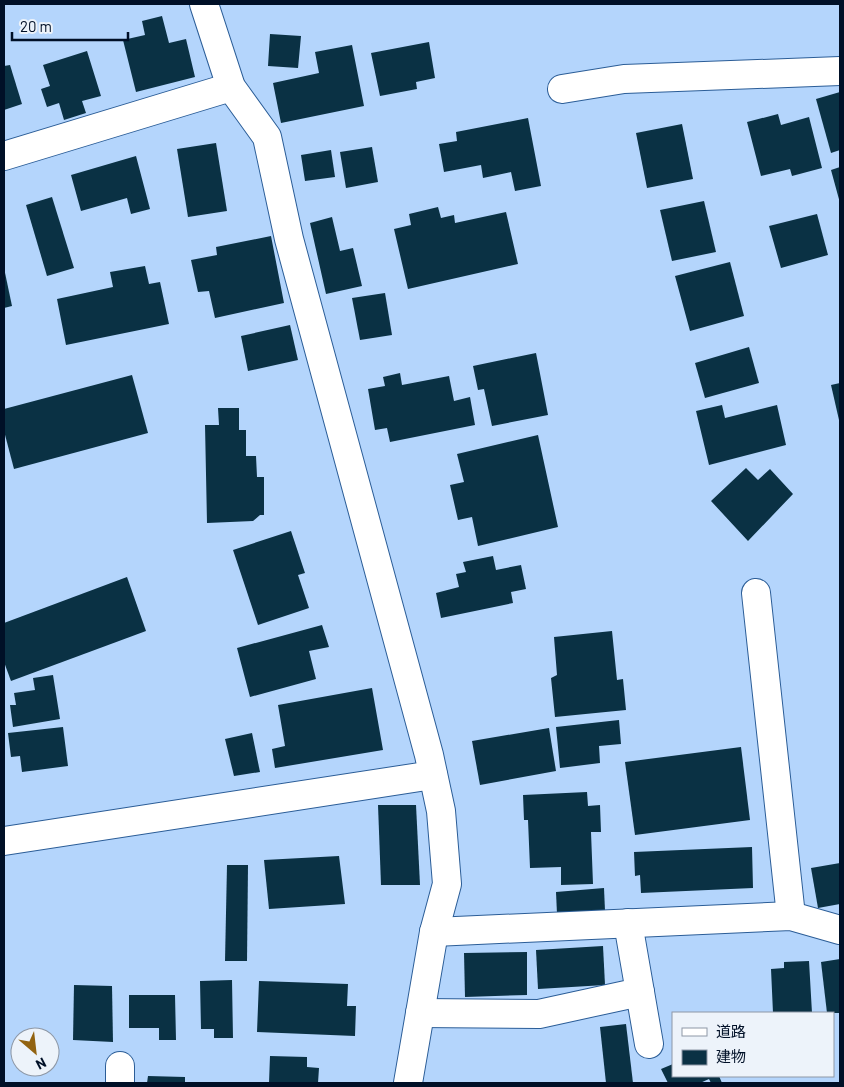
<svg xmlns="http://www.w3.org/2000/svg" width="844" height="1087" font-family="Barlow,'Noto Sans JP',sans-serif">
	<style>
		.building { fill: #0a3144 }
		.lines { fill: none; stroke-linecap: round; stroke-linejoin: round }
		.minor-casing { stroke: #2b5d97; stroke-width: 30 }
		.minor { stroke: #fff; stroke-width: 28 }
	</style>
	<rect width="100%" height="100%" fill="#b4d5fc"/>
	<g class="building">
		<path d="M 162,16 L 169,43 L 186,39 L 195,77 L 136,92 L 123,40 L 145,35 L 142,21 Z"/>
		<path d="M 270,34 L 301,36 L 298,68 L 268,66 Z"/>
		<path d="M 429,42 L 435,78 L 416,82 L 417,89 L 380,96 L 371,53 Z"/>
		<path d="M 352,45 L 364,106 L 281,123 L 273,83 L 319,73 L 315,52 Z"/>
		<path d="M 87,51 L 101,96 L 82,101 L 86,113 L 64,120 L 59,103 L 47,107 L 41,89 L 50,86 L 43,65 Z"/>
		<path d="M 10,65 L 22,104 L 4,110 L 4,66 Z"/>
		<path d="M 840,92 L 840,150 L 831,153 L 816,99 Z"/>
		<path d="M 778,114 L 781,125 L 809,117 L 822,168 L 792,176 L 790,169 L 761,176 L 747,122 Z"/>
		<path d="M 528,118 L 541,186 L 515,191 L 511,172 L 483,178 L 481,165 L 444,172 L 439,144 L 457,141 L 456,132 Z"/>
		<path d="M 682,124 L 693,179 L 647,188 L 636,133 Z"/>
		<path d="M 216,143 L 227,211 L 188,217 L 177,149 Z"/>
		<path d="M 372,147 L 378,182 L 346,188 L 340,152 Z"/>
		<path d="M 331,150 L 335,177 L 305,181 L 301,155 Z"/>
		<path d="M 136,156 L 150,209 L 131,214 L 127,198 L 81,211 L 71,175 Z"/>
		<path d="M 840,167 L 840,203 L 831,170 Z"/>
		<path d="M 52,197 L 74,268 L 47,276 L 26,205 Z"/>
		<path d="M 704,201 L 716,252 L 672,261 L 660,210 Z"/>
		<path d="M 438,207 L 441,218 L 454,215 L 455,223 L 506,212 L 518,264 L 408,289 L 394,229 L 411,225 L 409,214 Z"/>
		<path d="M 817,214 L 828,255 L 781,268 L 769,226 Z"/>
		<path d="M 332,217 L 340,251 L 353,248 L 362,286 L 326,294 L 310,223 Z"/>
		<path d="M 271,236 L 284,303 L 215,318 L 209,291 L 198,292 L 191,260 L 217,255 L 216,247 Z"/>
		<path d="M 730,262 L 744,316 L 690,331 L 675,276 Z"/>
		<path d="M 145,266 L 149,284 L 160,282 L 169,324 L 66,345 L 57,299 L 113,287 L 110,272 Z"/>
		<path d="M 4,268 L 12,306 L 4,308 Z"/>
		<path d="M 385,293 L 392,335 L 360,340 L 352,298 Z"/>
		<path d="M 290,325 L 298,360 L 248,371 L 241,336 Z"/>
		<path d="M 749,347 L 759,383 L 705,398 L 695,363 Z"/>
		<path d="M 536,353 L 548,415 L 492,426 L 484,389 L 478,390 L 473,366 Z"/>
		<path d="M 400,373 L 402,385 L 449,376 L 454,401 L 470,397 L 475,425 L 390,442 L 387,428 L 375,430 L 368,389 L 385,386 L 383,377 Z"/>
		<path d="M 132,375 L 148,433 L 14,469 L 4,431 L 4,409 Z"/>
		<path d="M 840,383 L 840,420 L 839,420 L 831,385 Z"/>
		<path d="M 722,405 L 725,418 L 777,405 L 786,445 L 709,465 L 696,411 Z"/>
		<path d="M 218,408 L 239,408 L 239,430 L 246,430 L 246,456 L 256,456 L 257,477 L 264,477 L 264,515 L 260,515 L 253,521 L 207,523 L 205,425 L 219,425 Z"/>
		<path d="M 538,435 L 558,527 L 478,546 L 472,517 L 458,520 L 450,485 L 464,482 L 457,454 Z"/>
		<path d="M 746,468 L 758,480 L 770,469 L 793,494 L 748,541 L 711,501 Z"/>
		<path d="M 291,531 L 305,573 L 298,575 L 309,608 L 258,625 L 233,550 Z"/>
		<path d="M 493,556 L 496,570 L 521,565 L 526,589 L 511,592 L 513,603 L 441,618 L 436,593 L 459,587 L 456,574 L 466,572 L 463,562 Z"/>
		<path d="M 127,577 L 146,631 L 11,681 L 4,662 L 4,623 Z"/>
		<path d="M 322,625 L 329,647 L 309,651 L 316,679 L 250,697 L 237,648 Z"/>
		<path d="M 612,631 L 617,680 L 623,679 L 626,710 L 555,717 L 551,678 L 557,675 L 554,637 Z"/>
		<path d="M 53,675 L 60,719 L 13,727 L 10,705 L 16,705 L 14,693 L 35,690 L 33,678 Z"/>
		<path d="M 372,688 L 383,750 L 275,768 L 272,749 L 285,746 L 278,705 Z"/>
		<path d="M 619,720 L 621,744 L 599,746 L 600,763 L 560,768 L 556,727 Z"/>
		<path d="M 63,727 L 68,766 L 22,772 L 20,756 L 11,757 L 8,733 Z"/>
		<path d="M 549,728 L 556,771 L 480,785 L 472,741 Z"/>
		<path d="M 252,733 L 260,772 L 234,776 L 225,739 Z"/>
		<path d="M 741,747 L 750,820 L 635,835 L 625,762 Z"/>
		<path d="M 587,792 L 588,806 L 600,805 L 601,832 L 591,832 L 593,884 L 561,885 L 561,867 L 530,868 L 528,820 L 524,820 L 523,795 Z"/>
		<path d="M 378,805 L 416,805 L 420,885 L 381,885 Z"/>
		<path d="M 752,847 L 753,888 L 641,893 L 640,875 L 635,876 L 634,852 Z"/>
		<path d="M 339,856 L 345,904 L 269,909 L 264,860 Z"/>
		<path d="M 840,863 L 840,904 L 818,908 L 811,868 Z"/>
		<path d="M 227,865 L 248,865 L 247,961 L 225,961 Z"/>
		<path d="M 604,888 L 605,911 L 557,914 L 556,892 Z"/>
		<path d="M 603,946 L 605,985 L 538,989 L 536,950 Z"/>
		<path d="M 527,952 L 527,995 L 465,997 L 464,953 Z"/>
		<path d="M 840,959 L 840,1013 L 827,1013 L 821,962 Z"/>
		<path d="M 809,961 L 812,1013 L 773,1013 L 771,969 L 784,968 L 784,962 Z"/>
		<path d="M 232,980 L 233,1038 L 214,1038 L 214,1029 L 201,1029 L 200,981 Z"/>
		<path d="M 259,981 L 348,984 L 347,1006 L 356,1006 L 355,1036 L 257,1032 Z"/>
		<path d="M 74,985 L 112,986 L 113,1042 L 73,1040 Z"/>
		<path d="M 129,995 L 175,995 L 176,1040 L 159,1040 L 159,1028 L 129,1028 Z"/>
		<path d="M 626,1024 L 633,1083 L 606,1083 L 600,1027 Z"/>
		<path d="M 270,1056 L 307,1057 L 307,1067 L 319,1068 L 318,1083 L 269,1083 Z"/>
		<path d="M 673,1064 L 673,1076 L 719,1076 L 722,1083 L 711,1083 L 709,1079 L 700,1083 L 668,1083 L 661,1069 Z"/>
		<path d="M 148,1076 L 185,1077 L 185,1083 L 147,1083 Z"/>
	</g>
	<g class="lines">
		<defs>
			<g id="minor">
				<path d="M 204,4 L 231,87 L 267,137 L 289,239 L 429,755 L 441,811 L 447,884 L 434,932 L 408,1083"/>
				<path d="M 562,89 L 624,79 L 840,71"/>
				<path d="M 4,156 L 231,87"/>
				<path d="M 756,593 L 791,916"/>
				<path d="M 4,841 L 433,775"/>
				<path d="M 628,923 L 649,1044"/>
				<path d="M 434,932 L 791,916 L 840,930"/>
				<path d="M 420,1013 L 539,1014 L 640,992"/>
				<path d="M 120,1083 L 120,1066"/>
			</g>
		</defs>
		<use href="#minor" class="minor-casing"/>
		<use href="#minor" class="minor"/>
	</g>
	<rect width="844" height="1087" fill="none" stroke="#001027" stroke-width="10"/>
	<rect x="672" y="1012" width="162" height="65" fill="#edf3fa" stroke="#8e98a6"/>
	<rect x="682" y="1028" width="25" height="8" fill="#ffffff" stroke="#8e98a6"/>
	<text x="716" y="1037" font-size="15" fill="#001027">道路</text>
	<rect x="682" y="1050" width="25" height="15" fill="#0a3144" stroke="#8e98a6"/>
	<text x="716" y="1062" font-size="15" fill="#001027">建物</text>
	<g transform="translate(35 1052) rotate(152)"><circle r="24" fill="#edf3fa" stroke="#8e98a6"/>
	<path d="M0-4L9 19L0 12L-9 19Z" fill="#926311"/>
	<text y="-8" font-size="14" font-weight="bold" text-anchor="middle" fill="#001027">N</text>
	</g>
	<path d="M12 32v8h116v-8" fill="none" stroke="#001027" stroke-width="2.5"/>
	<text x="20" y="32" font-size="15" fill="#001027" stroke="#edf3fa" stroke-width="4" paint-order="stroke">20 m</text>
</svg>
